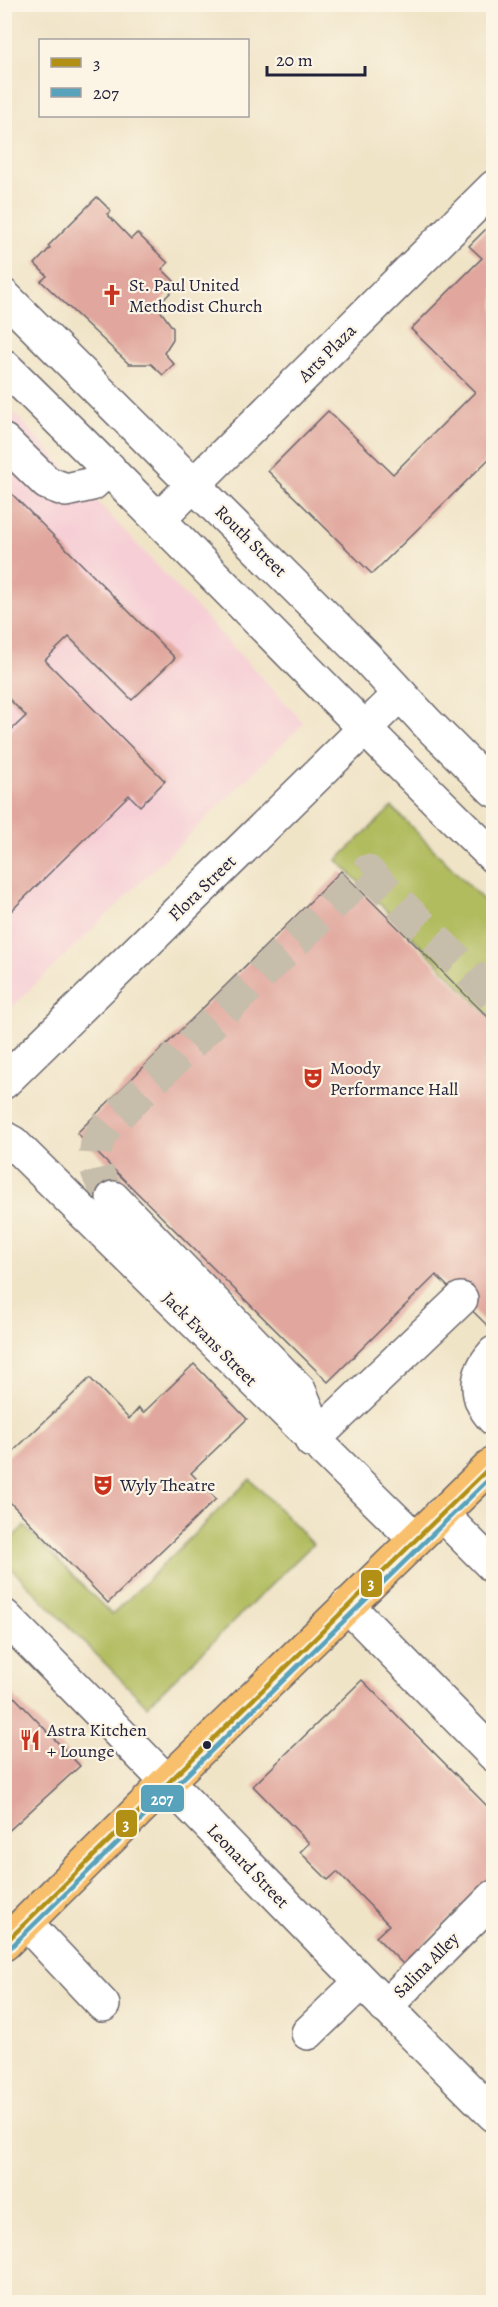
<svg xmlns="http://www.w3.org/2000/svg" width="498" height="2307" font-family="Alegreya,serif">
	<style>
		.built { fill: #f6cfd6 }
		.green { fill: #b1bc5e; stroke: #6a6f4c; stroke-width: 1.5 }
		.building { fill: #e1a79e }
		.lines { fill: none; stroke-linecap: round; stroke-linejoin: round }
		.minor-tunnel { stroke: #c7bdab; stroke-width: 33; stroke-dasharray: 33 16; stroke-linecap: butt }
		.minor-casing { stroke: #6a666c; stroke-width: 36 }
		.major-casing { stroke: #6a666c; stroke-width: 36 }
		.minor { stroke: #fff; stroke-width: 33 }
		.major { stroke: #f8bf6c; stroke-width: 33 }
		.bus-1-casing { stroke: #fcf5e5; stroke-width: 9 }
		.bus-2-casing { stroke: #fcf5e5; stroke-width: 9 }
		.bus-1 { stroke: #b29015; stroke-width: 4.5 }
		.bus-2 { stroke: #59a2bc; stroke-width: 4.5 }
		.bus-dot { fill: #22223b; stroke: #fcf5e5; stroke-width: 2 }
		.labels { text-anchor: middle; stroke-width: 4.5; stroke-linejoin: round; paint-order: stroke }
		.poi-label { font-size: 18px; fill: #22223b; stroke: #fcf5e5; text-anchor: start }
		.street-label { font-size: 18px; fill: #22223b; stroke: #fcf5e5 }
		.line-badge { stroke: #fcf5e5; stroke-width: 2 }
		.badge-label { font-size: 16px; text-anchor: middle; font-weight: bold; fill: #fff }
	</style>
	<rect width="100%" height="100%" fill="#fcf5e5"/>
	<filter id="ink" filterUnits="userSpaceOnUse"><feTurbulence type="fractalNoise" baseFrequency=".0167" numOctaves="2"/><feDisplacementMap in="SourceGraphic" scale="12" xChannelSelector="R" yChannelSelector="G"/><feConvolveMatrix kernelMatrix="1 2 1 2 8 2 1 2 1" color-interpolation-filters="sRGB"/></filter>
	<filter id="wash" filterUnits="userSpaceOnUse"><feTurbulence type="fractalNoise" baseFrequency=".008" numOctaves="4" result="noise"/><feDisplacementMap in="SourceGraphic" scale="24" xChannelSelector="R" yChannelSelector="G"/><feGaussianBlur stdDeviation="1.35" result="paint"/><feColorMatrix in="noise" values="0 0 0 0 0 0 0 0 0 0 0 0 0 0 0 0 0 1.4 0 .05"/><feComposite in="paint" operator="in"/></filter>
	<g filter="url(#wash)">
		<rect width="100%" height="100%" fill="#f0e4c7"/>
		<path class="built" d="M 5,403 L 304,723 L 5,1014 Z"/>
		<g class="green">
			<path d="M 392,807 L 493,910 L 493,1020 L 337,860 Z"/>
			<path d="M 250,1479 L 313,1544 L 147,1706 L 5,1562 L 5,1545 L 24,1526 L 112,1615 Z"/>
		</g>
		<g id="blocks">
			<g class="building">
				<path d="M 97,197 L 111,211 L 107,214 L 131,239 L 137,233 L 168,263 L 162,269 L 178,285 L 157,306 L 173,328 L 173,339 L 164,353 L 174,364 L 163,375 L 151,364 L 129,364 L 41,281 L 47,276 L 35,264 L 50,248 L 48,246 Z"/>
				<path d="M 494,221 L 494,454 L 372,574 L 268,471 L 328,411 L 393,474 L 475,392 L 411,329 L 482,258 L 469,246 Z"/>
				<path d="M 4,486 L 175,658 L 132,700 L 69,637 L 45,660 L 165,781 L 140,806 L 129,795 L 4,918 L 4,737 L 26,716 L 4,694 Z"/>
				<path d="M 341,871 L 494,1023 L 494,1332 L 436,1275 L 328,1382 L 77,1133 Z"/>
				<path d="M 194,1364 L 247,1419 L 191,1473 L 216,1499 L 108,1603 L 4,1496 L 4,1460 L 90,1378 L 129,1419 L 139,1408 L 143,1413 Z"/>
				<path d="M 362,1680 L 494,1813 L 494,1876 L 403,1964 L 376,1937 L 389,1925 L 337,1872 L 328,1880 L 300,1852 L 309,1843 L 253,1786 Z"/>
				<path d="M 4,1686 L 80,1766 L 4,1835 Z"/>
			</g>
		</g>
	</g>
	<g filter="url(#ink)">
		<use href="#blocks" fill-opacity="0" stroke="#6a666c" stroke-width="1.5"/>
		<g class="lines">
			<path class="minor-tunnel" d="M 113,1198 C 87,1168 89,1137 121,1112 L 367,871 L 494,997"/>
			<defs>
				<g id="minor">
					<path d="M 4,296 L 365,656 L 427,723 L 494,790"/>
					<path d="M 4,366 C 170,527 329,696 494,857"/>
					<path d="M 4,441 L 47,483 L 66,490 L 92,484 L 109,468"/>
					<path d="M 159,519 L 494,187"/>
					<path d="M 4,1082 L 400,694"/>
					<path d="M 4,1138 L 13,1143 L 415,1539"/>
					<path d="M 113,1198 L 299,1390 L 308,1411 L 312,1441"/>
					<path d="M 494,1353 C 474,1375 474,1398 494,1419"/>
					<path d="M 312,1441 L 461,1299"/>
					<path d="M 441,1514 L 494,1567"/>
					<path d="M 347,1605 L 494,1755"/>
					<path d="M 4,1616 C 169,1781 328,1951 494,2115"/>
					<path d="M 26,1923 L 103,2005"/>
					<path d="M 385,2007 L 494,1897"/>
					<path d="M 308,2033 L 360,1983"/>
				</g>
				<path id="major" d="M 4,1944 L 168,1781 L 494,1463"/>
			</defs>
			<use href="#minor" class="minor-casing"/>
			<use href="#major" class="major-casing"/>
			<use href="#minor" class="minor"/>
			<use href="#major" class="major"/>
			<defs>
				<path id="bus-1" d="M 4,1944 L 494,1463"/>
				<path id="bus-2" d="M 9,1949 L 494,1474"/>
			</defs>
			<use href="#bus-1" class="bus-1-casing"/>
			<use href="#bus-2" class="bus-2-casing"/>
			<use href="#bus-1" class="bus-1"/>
			<use href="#bus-2" class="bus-2"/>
		</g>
	</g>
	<defs>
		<symbol id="church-bare" viewBox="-9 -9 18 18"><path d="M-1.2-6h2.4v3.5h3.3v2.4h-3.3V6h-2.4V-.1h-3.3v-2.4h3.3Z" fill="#c8321e" stroke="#fcf5e5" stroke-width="2.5" paint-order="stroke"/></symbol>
		<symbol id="theatre-bare" viewBox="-9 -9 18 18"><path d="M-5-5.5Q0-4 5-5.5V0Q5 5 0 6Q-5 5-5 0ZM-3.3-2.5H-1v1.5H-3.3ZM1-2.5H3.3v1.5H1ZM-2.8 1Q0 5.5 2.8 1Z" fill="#c8321e" stroke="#fcf5e5" stroke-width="2.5" paint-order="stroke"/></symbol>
		<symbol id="restaurant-bare" viewBox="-9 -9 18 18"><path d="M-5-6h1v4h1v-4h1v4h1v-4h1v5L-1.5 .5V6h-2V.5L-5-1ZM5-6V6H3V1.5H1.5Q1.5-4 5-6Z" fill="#c8321e" stroke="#fcf5e5" stroke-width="2.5" paint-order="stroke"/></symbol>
	</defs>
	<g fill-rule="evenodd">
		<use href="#church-bare" x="97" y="280" width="30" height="30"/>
		<use href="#theatre-bare" x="298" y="1063" width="30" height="30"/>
		<use href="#theatre-bare" x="88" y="1470" width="30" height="30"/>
		<use href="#restaurant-bare" x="15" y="1725" width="30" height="30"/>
	</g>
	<circle class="bus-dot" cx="207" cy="1745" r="5"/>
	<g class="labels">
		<g class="poi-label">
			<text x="129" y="291">St. Paul United<tspan x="129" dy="21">Methodist Church</tspan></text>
			<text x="330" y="1074">Moody<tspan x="330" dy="21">Performance Hall</tspan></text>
			<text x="120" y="1491">Wyly Theatre</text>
			<text x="47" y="1736">Astra Kitchen<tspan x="47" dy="21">+ Lounge</tspan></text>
		</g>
		<g class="street-label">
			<text transform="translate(327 353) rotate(-45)" y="6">Arts Plaza</text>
			<text transform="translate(251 541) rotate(45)" y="6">Routh Street</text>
			<text transform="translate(202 888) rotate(-44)" y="6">Flora Street</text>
			<text transform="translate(210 1339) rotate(45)" y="6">Jack Evans Street</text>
			<text transform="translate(248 1866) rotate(46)" y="6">Leonard Street</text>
			<text transform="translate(426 1965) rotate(-45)" y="6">Salina Alley</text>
		</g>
	</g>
	<g class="line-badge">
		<rect x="360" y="1569" width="23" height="29" rx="6" fill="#b29015"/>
		<rect x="140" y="1784" width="45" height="29" rx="6" fill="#59a2bc"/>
		<rect x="115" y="1809" width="23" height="29" rx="6" fill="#b29015"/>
	</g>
	<g class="badge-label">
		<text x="371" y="1589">3</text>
		<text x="162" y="1805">207</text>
		<text x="126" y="1830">3</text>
	</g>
	<rect width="498" height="2307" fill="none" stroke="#fcf5e5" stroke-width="24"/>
	<rect x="39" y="39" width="210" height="78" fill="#fcf5e5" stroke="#a5a1a1" stroke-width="1.5"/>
	<rect x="51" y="58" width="30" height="9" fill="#b29015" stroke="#a5a1a1" stroke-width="1.5"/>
	<text x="93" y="69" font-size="18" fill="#22223b">3</text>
	<rect x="51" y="88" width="30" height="9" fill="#59a2bc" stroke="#a5a1a1" stroke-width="1.5"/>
	<text x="93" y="99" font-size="18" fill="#22223b">207</text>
	<path d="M267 66v9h98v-9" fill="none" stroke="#22223b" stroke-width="3"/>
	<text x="276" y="66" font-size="18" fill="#22223b" stroke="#fcf5e5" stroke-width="4.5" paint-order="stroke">20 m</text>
</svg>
